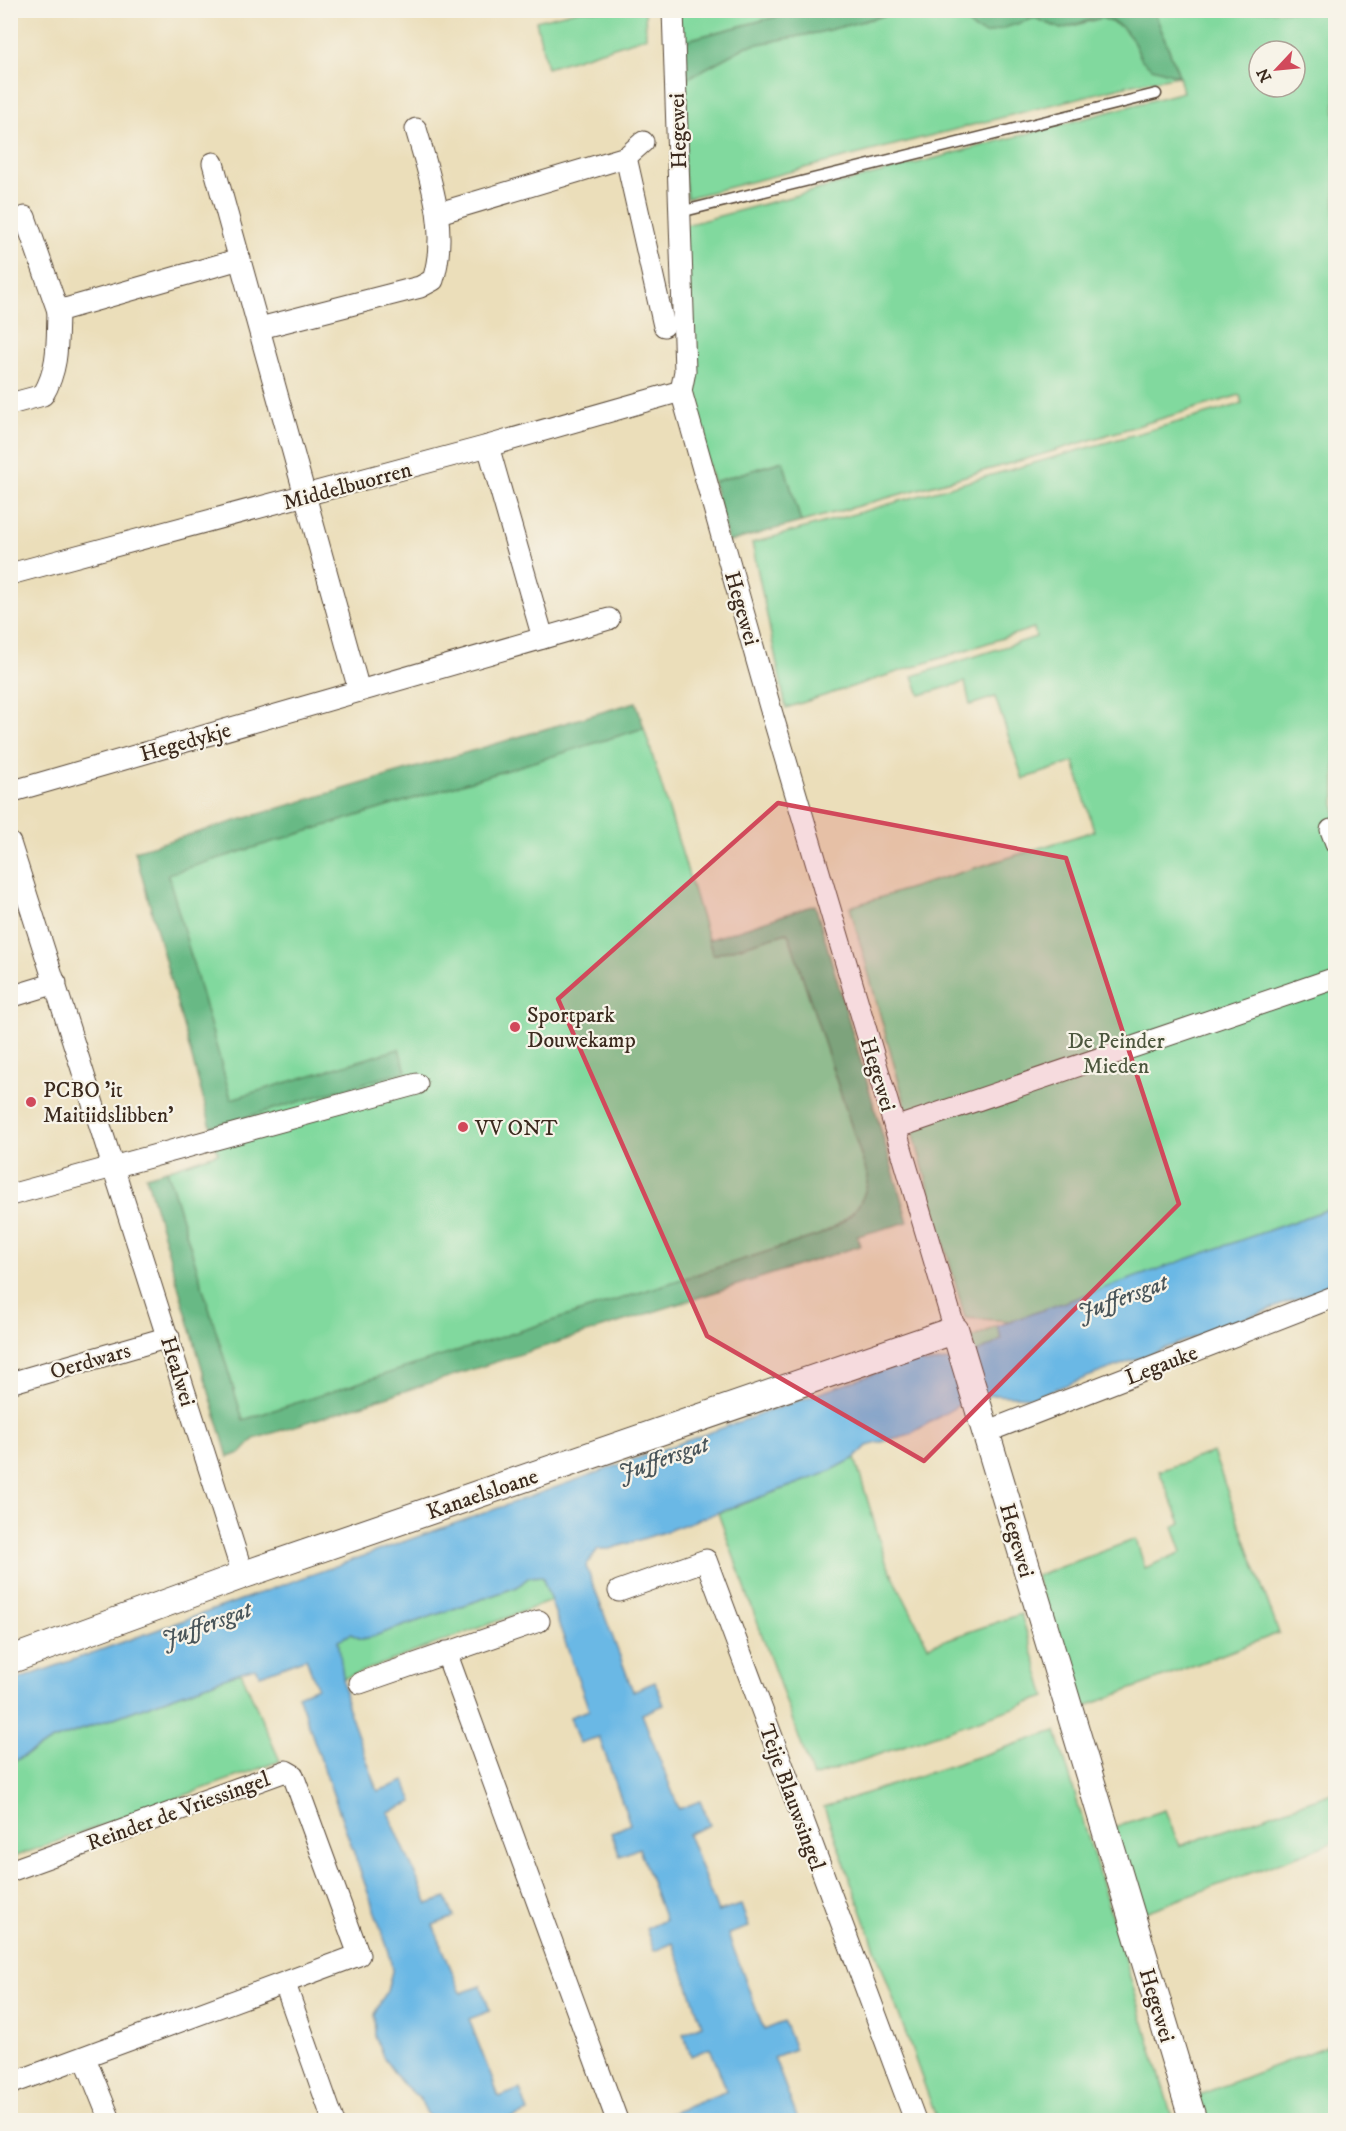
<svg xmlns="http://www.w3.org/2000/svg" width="1346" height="2131" font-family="'IM FELL DW Pica',serif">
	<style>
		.green { fill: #81d99e; stroke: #5e825e; stroke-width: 1.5; fill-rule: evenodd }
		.forest { fill: #68b985; stroke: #527252; stroke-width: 1.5 }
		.water { fill: #6bb8e5; stroke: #537182; stroke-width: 1.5 }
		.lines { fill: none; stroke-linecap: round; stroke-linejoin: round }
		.service-casing { stroke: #554535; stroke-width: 13 }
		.minor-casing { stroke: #554535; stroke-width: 23 }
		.tertiary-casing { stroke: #554535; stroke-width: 29 }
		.service { stroke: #fff; stroke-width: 10 }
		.minor { stroke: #fff; stroke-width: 21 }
		.tertiary { stroke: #fff; stroke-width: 27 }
		.marked { fill: #d1495b; fill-opacity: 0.2; stroke: #d1495b; stroke-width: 4.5; stroke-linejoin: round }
		.poi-dot { fill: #d1495b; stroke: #f7f3e8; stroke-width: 2 }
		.labels { text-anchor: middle; stroke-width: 4.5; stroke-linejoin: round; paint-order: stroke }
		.street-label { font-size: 22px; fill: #3b2a1e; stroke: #f7f3e8 }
		.poi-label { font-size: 22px; fill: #3b2a1e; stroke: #f7f3e8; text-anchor: start }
		.park-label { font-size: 22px; fill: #4c563e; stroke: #f7f3e8 }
		.water-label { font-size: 24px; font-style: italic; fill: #49555a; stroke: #f7f3e8 }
	</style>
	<rect width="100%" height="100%" fill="#f7f3e8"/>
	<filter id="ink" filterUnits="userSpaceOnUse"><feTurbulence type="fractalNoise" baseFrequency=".0167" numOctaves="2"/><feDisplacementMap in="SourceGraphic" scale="12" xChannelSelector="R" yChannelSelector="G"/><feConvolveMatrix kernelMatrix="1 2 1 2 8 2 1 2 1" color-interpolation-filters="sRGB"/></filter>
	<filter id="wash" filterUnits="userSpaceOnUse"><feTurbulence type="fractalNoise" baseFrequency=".008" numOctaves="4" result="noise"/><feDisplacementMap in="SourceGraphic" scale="24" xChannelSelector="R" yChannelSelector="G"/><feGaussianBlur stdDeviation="1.35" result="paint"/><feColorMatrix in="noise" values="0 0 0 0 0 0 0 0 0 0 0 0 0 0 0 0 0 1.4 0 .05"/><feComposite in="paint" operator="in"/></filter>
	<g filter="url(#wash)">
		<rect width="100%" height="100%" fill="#ebdeba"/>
		<g class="green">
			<path d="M 580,10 L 645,11 L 646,37 L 547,68 L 536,21 Z"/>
			<path d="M 674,10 L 799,11 L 675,43 Z"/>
			<path d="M 902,11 L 954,11 L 966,22 L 1013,24 L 1035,18 L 1061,29 L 1102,18 L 1122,27 L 1132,39 L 1142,60 L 1179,75 L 1154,11 L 1335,11 L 1335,1207 L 1012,1321 L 965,1318 L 850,907 L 1094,831 L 1074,762 L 1023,779 L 995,697 L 970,705 L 965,682 L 920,695 L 913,676 L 1036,637 L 1034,628 L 786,708 L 752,543 L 1242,404 L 1240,395 L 1040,455 L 801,522 L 783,461 L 713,482 L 692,408 L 682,226 L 1183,92 L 1179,76 L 1133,84 L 687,198 L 675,85 L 747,46 L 821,32 ZM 1259,51 L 1295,51 L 1295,87 L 1259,87 Z"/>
			<path d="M 644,728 L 713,955 L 787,933 L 790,938 L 868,1177 C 865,1208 845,1223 819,1235 L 243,1421 L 167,1170 L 218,1153 L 211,1127 L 231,1099 L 167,874 Z"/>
			<path d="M 997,1326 L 1003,1339 L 973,1356 L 970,1339 Z"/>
			<path d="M 1213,1452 L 1279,1633 L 1076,1710 L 1036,1576 L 1136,1539 L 1145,1568 L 1182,1552 L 1173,1527 L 1181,1523 L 1159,1471 Z"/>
			<path d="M 855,1458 L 886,1562 L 928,1646 L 1021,1614 L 1046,1697 L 813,1777 L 718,1513 L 824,1474 Z"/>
			<path d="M 542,1576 L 551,1601 L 342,1679 L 338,1640 L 351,1634 L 361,1639 L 371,1637 L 517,1587 L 529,1577 Z"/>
			<path d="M 241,1672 L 280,1761 L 11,1858 L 11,1763 L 53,1740 Z"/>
			<path d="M 1056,1731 L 1173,2120 L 937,2120 L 824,1807 Z"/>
			<path d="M 1335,1792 L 1335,1842 L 1137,1915 L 1111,1828 L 1165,1810 L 1179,1846 Z"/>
			<path d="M 1335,2043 L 1335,2120 L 1198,2120 L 1191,2098 Z"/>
		</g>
		<g class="forest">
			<path d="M 799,11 L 902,11 L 821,32 L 747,46 L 675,85 L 675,43 Z"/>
			<path d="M 954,11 L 1154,11 L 1179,76 L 1152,68 L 1142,60 L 1132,39 L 1122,27 L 1113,22 L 1102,18 L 1090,20 L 1061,29 L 1035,18 L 986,34 L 975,30 Z"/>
			<path d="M 783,461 L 801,522 L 728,542 L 713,482 Z"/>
			<path d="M 636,702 L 644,728 L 168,874 L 231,1099 L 399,1049 L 406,1071 L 211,1127 L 135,851 Z"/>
			<path d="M 815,905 L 908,1222 L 857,1236 L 860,1246 L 254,1439 L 241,1453 L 228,1457 L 146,1176 L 167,1170 L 243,1420 L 819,1235 C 845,1223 865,1208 868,1177 L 790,938 L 787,933 L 713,955 L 708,940 Z"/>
		</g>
		<path class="water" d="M 1335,1207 L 1335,1285 L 1034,1397 L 991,1395 L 959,1405 L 910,1434 L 867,1446 L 855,1458 L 824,1474 L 661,1533 L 610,1549 L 598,1549 L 586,1566 L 633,1691 L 655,1682 L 664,1705 L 642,1714 L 679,1809 L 700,1801 L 710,1825 L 688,1834 L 718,1912 L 741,1905 L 749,1927 L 728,1934 L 764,2030 L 784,2022 L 795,2049 L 774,2057 L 798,2120 L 655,2120 L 727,2091 L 710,2048 L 691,2056 L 683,2034 L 702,2025 L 673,1943 L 654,1951 L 646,1929 L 665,1920 L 639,1848 L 620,1856 L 611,1833 L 630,1824 L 599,1737 L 579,1743 L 570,1717 L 589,1710 L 542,1576 L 529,1577 L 517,1587 L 371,1637 L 361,1639 L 351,1634 L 338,1640 L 347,1706 L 378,1791 L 405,1781 L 413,1802 L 388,1812 L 428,1904 L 446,1898 L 454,1917 L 433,1925 L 461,1993 L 481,1986 L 490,2011 L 469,2019 L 499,2097 L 520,2089 L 528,2112 L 506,2120 L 430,2120 L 420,2099 L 401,2082 L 384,2059 L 375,2036 L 374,2014 L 387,1991 L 392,1971 L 389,1952 L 298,1695 L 317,1687 L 306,1658 L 260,1675 L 255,1668 L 241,1672 L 53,1740 L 11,1763 L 11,1682 L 918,1358 L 923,1363 C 954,1362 977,1356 1002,1339 L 997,1326 Z"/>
	</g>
	<g filter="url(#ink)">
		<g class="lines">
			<defs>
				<path id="service" d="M 680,212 L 1156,94"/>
				<g id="minor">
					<path d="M 673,10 L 685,371 L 681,391 L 770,707 L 955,1330"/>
					<path d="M 626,157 L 643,142"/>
					<path d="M 213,163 L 359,690"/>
					<path d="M 439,213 L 626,157 L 664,326"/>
					<path d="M 25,217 L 58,311"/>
					<path d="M 260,328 L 420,287 L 433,280 C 449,229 430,178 416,129"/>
					<path d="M 10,404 L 43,395 C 59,368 57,342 58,311 L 240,259"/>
					<path d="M 488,446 L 543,638"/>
					<path d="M 10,574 L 488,446 L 681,391"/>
					<path d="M 10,792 L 609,619"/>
					<path d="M 1331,830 L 1336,843"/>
					<path d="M 10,843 L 243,1575"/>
					<path d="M 10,997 L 56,983"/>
					<path d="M 895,1128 L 1336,978"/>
					<path d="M 10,1195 L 417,1084"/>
					<path d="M 10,1383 L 169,1337"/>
					<path d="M 986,1432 L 1336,1296"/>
					<path d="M 619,1591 L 706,1560 L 915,2120"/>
					<path d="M 446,1652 L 617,2120"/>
					<path d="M 360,1683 L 539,1621"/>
					<path d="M 10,1871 L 286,1771 L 293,1775 L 359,1955 L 10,2084"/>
					<path d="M 285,1984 L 333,2120"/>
					<path d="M 85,2058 L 110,2120"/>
				</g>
				<path id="tertiary" d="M 10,1660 L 243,1575 L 955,1330 L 1193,2120"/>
			</defs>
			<use href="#service" class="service-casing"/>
			<use href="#minor" class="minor-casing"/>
			<use href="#tertiary" class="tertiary-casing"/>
			<use href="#service" class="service"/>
			<use href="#minor" class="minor"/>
			<use href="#tertiary" class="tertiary"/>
		</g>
	</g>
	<path class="marked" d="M 778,803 L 1066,858 L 1179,1204 L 924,1461 L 707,1336 L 558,999 Z"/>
	<g class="poi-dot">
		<circle cx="515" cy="1027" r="6"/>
		<circle cx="31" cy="1102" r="6"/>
		<circle cx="463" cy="1127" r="6"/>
	</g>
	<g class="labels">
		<g class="street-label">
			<text transform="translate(677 131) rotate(-92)" y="8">Hegewei</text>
			<text transform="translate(347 485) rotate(-15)" y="8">Middelbuorren</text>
			<text transform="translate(743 608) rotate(74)" y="8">Hegewei</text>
			<text transform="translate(185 741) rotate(-16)" y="8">Hegedykje</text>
			<text transform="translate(879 1074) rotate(73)" y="8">Hegewei</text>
			<text transform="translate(90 1360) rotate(-16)" y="8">Oerdwars</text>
			<text transform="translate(1161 1364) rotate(-21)" y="8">Legauke</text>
			<text transform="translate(179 1371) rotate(73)" y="8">Healwei</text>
			<text transform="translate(482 1493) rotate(-19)" y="8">Kanaelsloane</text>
			<text transform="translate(1018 1540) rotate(74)" y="8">Hegewei</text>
			<text transform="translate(793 1797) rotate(70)" y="8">Teije Blauwsingel</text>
			<text transform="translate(178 1810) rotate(-20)" y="8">Reinder de Vriessingel</text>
			<text transform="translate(1158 2005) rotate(73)" y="8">Hegewei</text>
		</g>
		<g class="poi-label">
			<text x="527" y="1022">Sportpark<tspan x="527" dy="25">Douwekamp</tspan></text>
			<text x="43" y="1097">PCBO 'it<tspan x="43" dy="25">Maitiidslibben'</tspan></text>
			<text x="475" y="1135">VV ONT</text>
		</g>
		<g class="park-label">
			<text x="1116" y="1048">De Peinder<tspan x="1116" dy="25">Mieden</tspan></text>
		</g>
		<g class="water-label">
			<text transform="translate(1122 1297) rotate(-20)" y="8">Juffersgat</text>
			<text transform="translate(663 1458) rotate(-19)" y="8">Juffersgat</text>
			<text transform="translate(206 1624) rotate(-20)" y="8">Juffersgat</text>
		</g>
	</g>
	<rect width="1346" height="2131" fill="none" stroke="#f7f3e8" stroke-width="36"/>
	<g transform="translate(1277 69) rotate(244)"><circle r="28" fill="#f7f3e8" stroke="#aca397" stroke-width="1.5"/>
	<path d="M0-4.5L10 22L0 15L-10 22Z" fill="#d1495b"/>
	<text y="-9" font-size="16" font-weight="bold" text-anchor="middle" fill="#3b2a1e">N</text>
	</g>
</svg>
